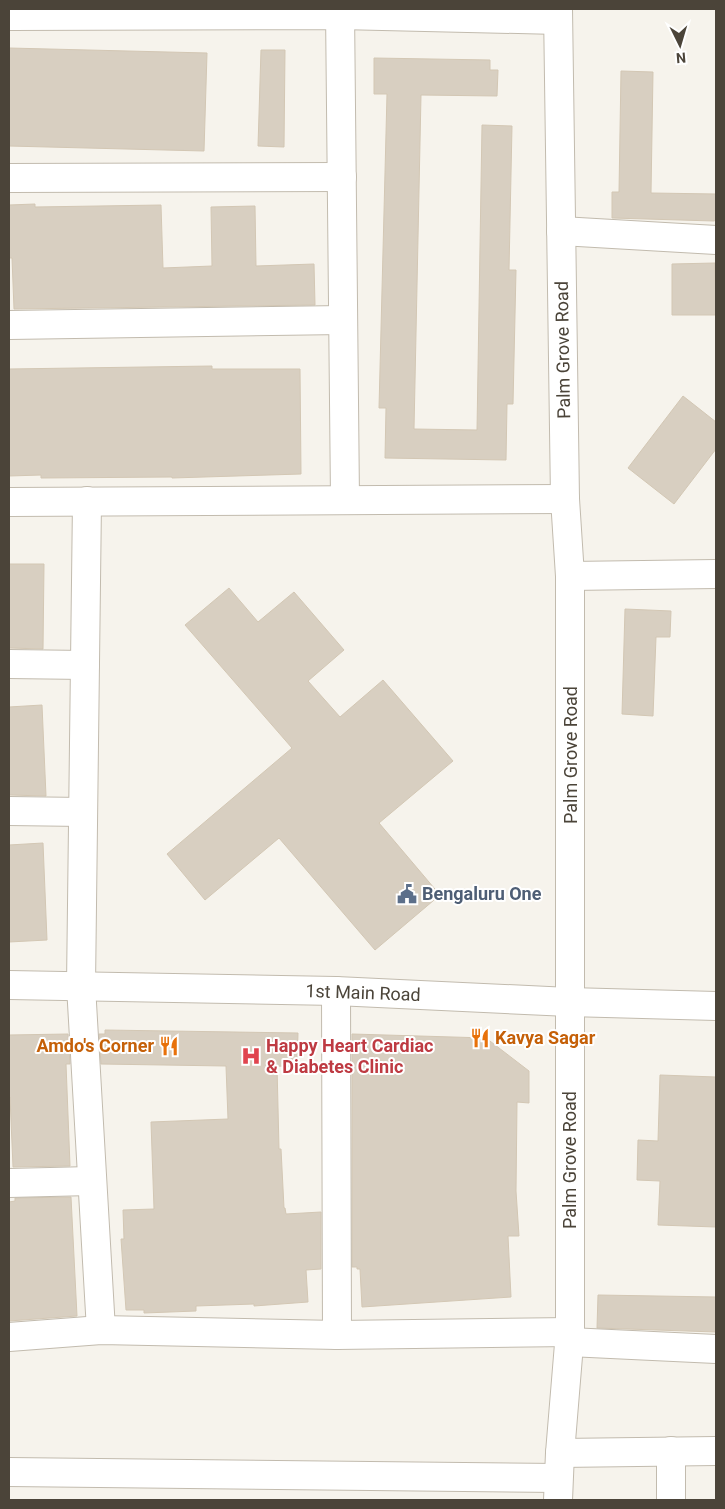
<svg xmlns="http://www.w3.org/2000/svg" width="725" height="1509" font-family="Roboto,sans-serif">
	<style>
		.building { fill: #d8cfc1; stroke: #d3c7b4 }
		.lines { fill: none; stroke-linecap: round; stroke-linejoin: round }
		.minor-casing { stroke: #c2bbae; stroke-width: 30 }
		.tertiary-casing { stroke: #c2bbae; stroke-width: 30 }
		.minor { stroke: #fff; stroke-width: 28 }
		.tertiary { stroke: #fff; stroke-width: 28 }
		.labels { text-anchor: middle; stroke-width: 4; stroke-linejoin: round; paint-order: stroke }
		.street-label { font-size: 18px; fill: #4b4439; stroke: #fff }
		.service-label { font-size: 18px; font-weight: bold; fill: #4e5e75; stroke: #fff; text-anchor: start }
		.food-label { font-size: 18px; font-weight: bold; fill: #c56008; stroke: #fff; text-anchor: start }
		.health-label { font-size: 18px; font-weight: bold; fill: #be3a42; stroke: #fff; text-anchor: start }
	</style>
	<rect width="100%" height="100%" fill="#f6f3ec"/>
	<g class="building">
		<path d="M 9,48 L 207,53 L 204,151 L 9,146 Z"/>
		<path d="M 261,50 L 285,50 L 284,147 L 258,146 Z"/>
		<path d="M 374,58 L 490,60 L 490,70 L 498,70 L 497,96 L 421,95 L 414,429 L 477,430 L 482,125 L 512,126 L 509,270 L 516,270 L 513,404 L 507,404 L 506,460 L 385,458 L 386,408 L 379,408 L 387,94 L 374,94 Z"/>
		<path d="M 621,71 L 653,72 L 651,193 L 716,194 L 716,220 L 714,221 L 612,218 L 612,192 L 619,192 Z"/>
		<path d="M 35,204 L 35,207 L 161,205 L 163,268 L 212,266 L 211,207 L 255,206 L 256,266 L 314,264 L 315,305 L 14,309 L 12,258 L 9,258 L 9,205 Z"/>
		<path d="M 715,263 L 716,315 L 672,315 L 672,264 Z"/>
		<path d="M 212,366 L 212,369 L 300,369 L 301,474 L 172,478 L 172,477 L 41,478 L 41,475 L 9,476 L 9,369 Z"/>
		<path d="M 683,396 L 716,422 L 716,449 L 674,504 L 628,468 Z"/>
		<path d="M 9,564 L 44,564 L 43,649 L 9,648 Z"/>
		<path d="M 229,588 L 258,622 L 294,592 L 344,650 L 308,681 L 340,717 L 383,680 L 453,761 L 379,823 L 440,895 L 375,950 L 279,838 L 205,900 L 167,854 L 292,748 L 185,625 Z"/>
		<path d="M 625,609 L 671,611 L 670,637 L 656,637 L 653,716 L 622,714 Z"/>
		<path d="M 42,705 L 46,796 L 9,795 L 9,707 Z"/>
		<path d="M 43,843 L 47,940 L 9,942 L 9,845 Z"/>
		<path d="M 105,1030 L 298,1033 L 297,1067 L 277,1066 L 279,1149 L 281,1149 L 284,1208 L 285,1208 L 286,1214 L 321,1212 L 321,1269 L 306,1270 L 308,1302 L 254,1306 L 254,1304 L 196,1306 L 196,1311 L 144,1313 L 144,1310 L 126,1310 L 121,1239 L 124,1239 L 123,1210 L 154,1209 L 151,1122 L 228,1119 L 226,1066 L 101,1064 L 99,1034 L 105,1034 Z"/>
		<path d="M 68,1034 L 70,1064 L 66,1064 L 70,1166 L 13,1167 L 10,1097 L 9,1097 L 9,1035 Z"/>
		<path d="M 352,1034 L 486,1038 L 529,1071 L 529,1103 L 517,1102 L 516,1191 L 519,1236 L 508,1236 L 511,1297 L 362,1307 L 360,1269 L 357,1269 L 357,1267 L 352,1267 Z"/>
		<path d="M 660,1075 L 716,1077 L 716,1227 L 658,1225 L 660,1181 L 637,1180 L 638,1140 L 658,1141 Z"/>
		<path d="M 71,1197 L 77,1316 L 9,1321 L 9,1202 L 15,1201 L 15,1198 Z"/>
		<path d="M 598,1295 L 716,1297 L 716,1332 L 597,1328 Z"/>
	</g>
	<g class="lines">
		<defs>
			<g id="minor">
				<path d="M 340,9 L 345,499"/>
				<path d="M 9,16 L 340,15 L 558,20"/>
				<path d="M 9,178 L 342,177"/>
				<path d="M 561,231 L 716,240"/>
				<path d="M 9,325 L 343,320"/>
				<path d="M 87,501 L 81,986 L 101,1330"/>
				<path d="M 9,502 L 565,499"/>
				<path d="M 570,576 L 716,574"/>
				<path d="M 9,664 L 85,665"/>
				<path d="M 9,811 L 83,812"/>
				<path d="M 336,991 L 337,1335"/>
				<path d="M 9,1183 L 91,1181"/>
				<path d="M 9,1337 L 101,1330 L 337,1335 L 570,1332"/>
				<path d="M 569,1342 L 716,1349"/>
				<path d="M 671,1451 L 671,1500"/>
				<path d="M 560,1453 L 716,1451"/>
				<path d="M 9,1472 L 558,1478"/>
			</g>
			<g id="tertiary">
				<path d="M 558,9 L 565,499 L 570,576 L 570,1332 L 560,1453 L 558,1500"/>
				<path d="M 9,985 L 336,991 L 569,1002 L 716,1006"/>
			</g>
		</defs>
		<use href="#minor" class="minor-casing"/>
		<use href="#tertiary" class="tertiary-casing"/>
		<use href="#minor" class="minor"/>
		<use href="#tertiary" class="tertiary"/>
	</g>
	<defs>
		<symbol id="civic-bare" viewBox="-9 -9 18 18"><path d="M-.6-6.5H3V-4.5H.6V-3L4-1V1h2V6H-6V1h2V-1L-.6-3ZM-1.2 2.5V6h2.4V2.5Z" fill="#5c6f8a" stroke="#fff" stroke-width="2.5" paint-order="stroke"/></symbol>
		<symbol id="restaurant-bare" viewBox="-9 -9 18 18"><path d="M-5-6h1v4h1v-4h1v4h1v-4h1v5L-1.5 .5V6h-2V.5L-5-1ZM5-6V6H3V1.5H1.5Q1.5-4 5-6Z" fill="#e8710a" stroke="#fff" stroke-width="2.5" paint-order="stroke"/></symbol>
		<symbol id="hospital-bare" viewBox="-9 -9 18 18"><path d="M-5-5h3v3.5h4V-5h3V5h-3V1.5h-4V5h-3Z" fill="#e0444e" stroke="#fff" stroke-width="2.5" paint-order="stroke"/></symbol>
	</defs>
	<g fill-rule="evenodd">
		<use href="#civic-bare" x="393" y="880" width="28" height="28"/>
		<use href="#restaurant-bare" x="466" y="1024" width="28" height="28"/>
		<use href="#restaurant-bare" x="155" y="1032" width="28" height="28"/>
		<use href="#hospital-bare" x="237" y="1042" width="28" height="28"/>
	</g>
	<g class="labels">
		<g class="street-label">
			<text transform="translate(563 350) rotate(-91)" y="6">Palm Grove Road</text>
			<text transform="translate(571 755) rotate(-90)" y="6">Palm Grove Road</text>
			<text transform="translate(363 993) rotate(2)" y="6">1st Main Road</text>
			<text transform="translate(570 1160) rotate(-90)" y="6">Palm Grove Road</text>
		</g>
		<g class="service-label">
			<text x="422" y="900">Bengaluru One</text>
		</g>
		<g class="food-label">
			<text x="495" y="1044">Kavya Sagar</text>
			<text x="154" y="1052" text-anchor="end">Amdo's Corner</text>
		</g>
		<g class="health-label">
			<text x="266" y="1052">Happy Heart Cardiac<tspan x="266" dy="21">&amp; Diabetes Clinic</tspan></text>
		</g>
	</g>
	<rect width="725" height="1509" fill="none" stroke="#4b4439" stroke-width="20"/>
	<g transform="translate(680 45) rotate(175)" stroke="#ffffff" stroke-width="4" paint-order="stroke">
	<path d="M0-4L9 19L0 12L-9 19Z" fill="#4b4439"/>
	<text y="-8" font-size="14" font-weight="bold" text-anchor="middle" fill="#4b4439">N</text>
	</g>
</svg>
